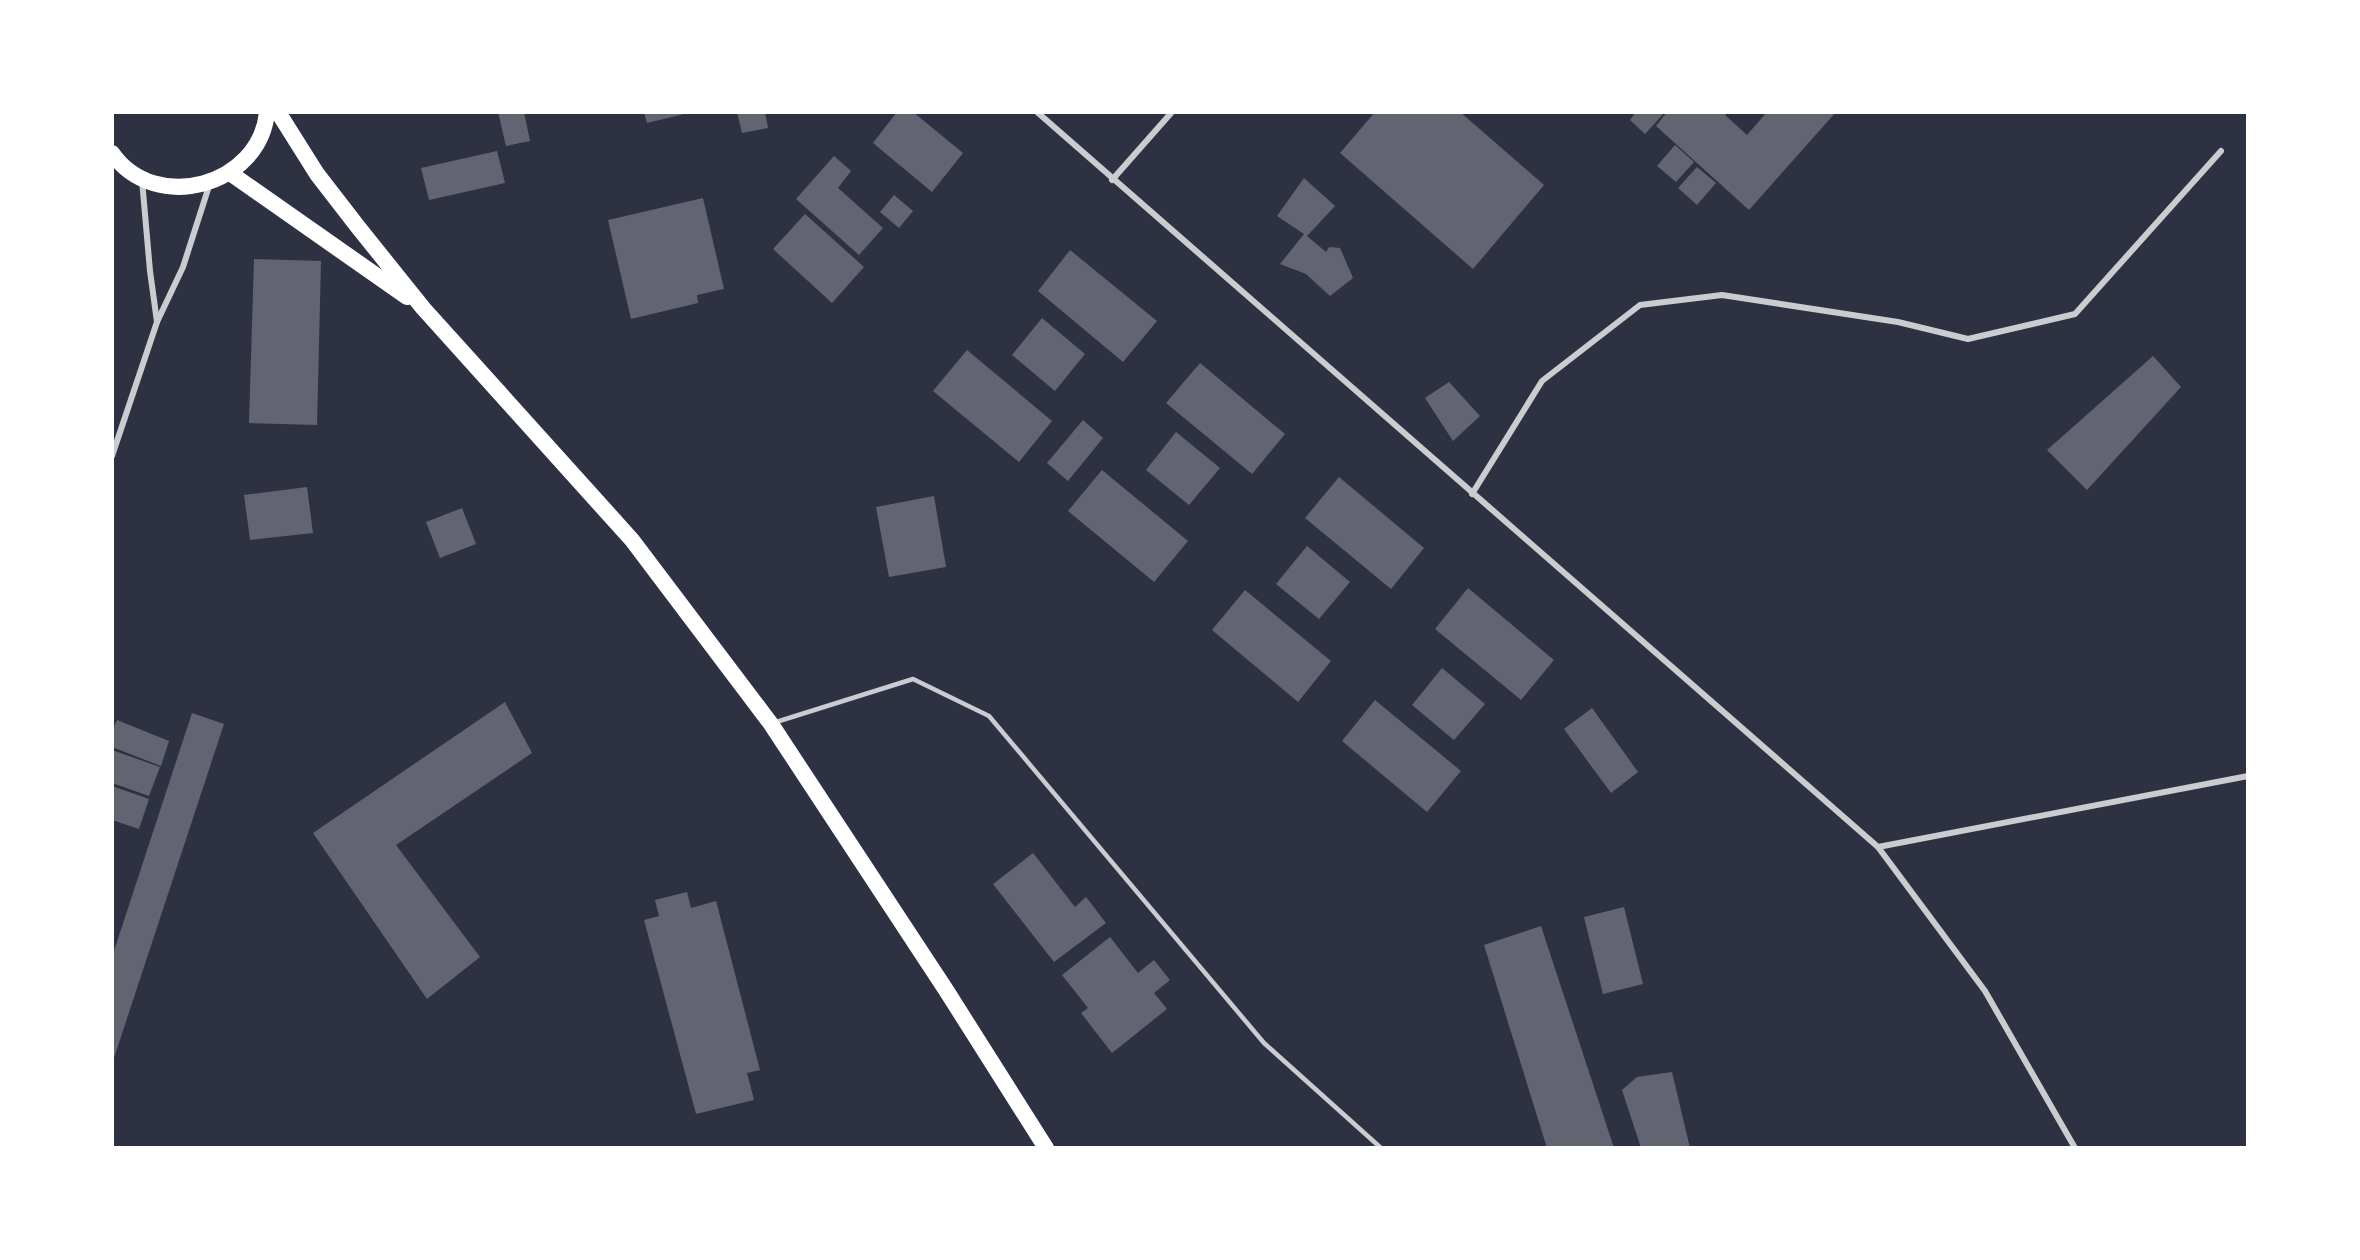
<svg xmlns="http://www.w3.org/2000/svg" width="2360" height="1260" font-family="Helvetica,sans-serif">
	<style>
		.building { fill: #626471 }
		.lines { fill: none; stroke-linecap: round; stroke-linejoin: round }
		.service { stroke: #caccd0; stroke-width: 4.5 }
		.minor { stroke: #caccd0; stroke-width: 6 }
		.trunk { stroke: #fff; stroke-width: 16 }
	</style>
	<rect width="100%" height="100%" fill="#2d3142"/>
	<g class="building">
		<path d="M 498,112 L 524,112 L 530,141 L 506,146 Z"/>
		<path d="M 644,112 L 688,112 L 688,113 L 647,123 Z"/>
		<path d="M 737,112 L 765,112 L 768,128 L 742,133 Z"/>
		<path d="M 897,112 L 913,112 L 963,153 L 932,192 L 873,143 Z"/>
		<path d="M 1375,112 L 1460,112 L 1544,185 L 1473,269 L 1340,153 Z"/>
		<path d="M 1636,112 L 1665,112 L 1645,134 L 1630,120 Z"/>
		<path d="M 1667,112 L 1727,112 L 1725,115 L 1747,135 L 1767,112 L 1836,112 L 1749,210 L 1656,126 Z"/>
		<path d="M 1675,145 L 1694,162 L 1676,182 L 1657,166 Z"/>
		<path d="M 497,151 L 505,183 L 429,200 L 421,168 Z"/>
		<path d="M 834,156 L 851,171 L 838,188 L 883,228 L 859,255 L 796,199 Z"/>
		<path d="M 1697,167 L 1716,183 L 1697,205 L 1678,188 Z"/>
		<path d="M 1304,178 L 1335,206 L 1307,236 L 1326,252 L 1329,247 L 1340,248 L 1353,278 L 1330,296 L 1306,274 L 1280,264 L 1304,234 L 1277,216 Z"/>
		<path d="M 894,195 L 913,211 L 899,228 L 880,212 Z"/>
		<path d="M 703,198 L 724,289 L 697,295 L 698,303 L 631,319 L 608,220 Z"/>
		<path d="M 805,214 L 864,267 L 832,303 L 773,249 Z"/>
		<path d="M 1070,250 L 1157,321 L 1123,362 L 1038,291 Z"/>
		<path d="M 254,259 L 321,261 L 317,425 L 249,423 Z"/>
		<path d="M 1042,318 L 1085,354 L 1055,391 L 1012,355 Z"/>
		<path d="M 967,350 L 1052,421 L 1019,462 L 933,391 Z"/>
		<path d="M 2153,356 L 2181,387 L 2087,490 L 2047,450 Z"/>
		<path d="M 1200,363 L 1285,434 L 1252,474 L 1166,403 Z"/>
		<path d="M 1449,382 L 1480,416 L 1453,441 L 1425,398 Z"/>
		<path d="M 1083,420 L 1103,438 L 1068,481 L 1047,463 Z"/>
		<path d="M 1176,432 L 1220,468 L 1189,505 L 1146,470 Z"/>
		<path d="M 1102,470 L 1188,541 L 1154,582 L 1068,511 Z"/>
		<path d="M 1339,477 L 1424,548 L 1391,589 L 1305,518 Z"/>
		<path d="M 307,487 L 313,533 L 250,540 L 244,495 Z"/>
		<path d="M 934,496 L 946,567 L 889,577 L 876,507 Z"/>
		<path d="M 462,508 L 476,544 L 440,558 L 426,522 Z"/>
		<path d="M 1307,546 L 1350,582 L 1319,619 L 1276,584 Z"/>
		<path d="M 1468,588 L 1554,660 L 1521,700 L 1435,629 Z"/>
		<path d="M 1245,590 L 1331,661 L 1298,702 L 1212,630 Z"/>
		<path d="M 1442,668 L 1485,704 L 1454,740 L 1412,705 Z"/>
		<path d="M 1375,700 L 1461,771 L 1427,812 L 1342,741 Z"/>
		<path d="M 505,702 L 532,753 L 396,845 L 480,957 L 427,999 L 313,833 Z"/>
		<path d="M 1592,708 L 1638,772 L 1611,793 L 1564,729 Z"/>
		<path d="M 192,713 L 224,724 L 112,1064 L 112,957 Z"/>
		<path d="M 117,720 L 169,741 L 161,766 L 112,747 L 112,731 Z"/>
		<path d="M 112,750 L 160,767 L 149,796 L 112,783 Z"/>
		<path d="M 112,786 L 149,799 L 139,829 L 112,820 Z"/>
		<path d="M 1033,853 L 1075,907 L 1086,897 L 1106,923 L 1054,962 L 993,884 Z"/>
		<path d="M 687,892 L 691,908 L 716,901 L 760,1070 L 747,1073 L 754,1100 L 696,1114 L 644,920 L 659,916 L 655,900 Z"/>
		<path d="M 1624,907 L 1643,984 L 1603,994 L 1584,917 Z"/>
		<path d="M 1541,926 L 1614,1148 L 1547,1148 L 1484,945 Z"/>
		<path d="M 1110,937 L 1138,973 L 1154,960 L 1170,980 L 1154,993 L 1167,1009 L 1112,1053 L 1081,1013 L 1088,1008 L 1062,975 Z"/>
		<path d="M 1672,1072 L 1690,1148 L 1641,1148 L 1622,1090 L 1637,1077 Z"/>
	</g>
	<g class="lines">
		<path class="service" d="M 773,723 L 913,679 L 989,716 L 1264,1043 L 1381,1148"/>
		<g class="minor">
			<path d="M 1037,112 L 1878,847 L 1985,991 L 2075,1148"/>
			<path d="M 142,180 L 150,271 L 157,322"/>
			<path d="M 1112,180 L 1172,112"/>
			<path d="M 112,456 L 157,322 L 183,267 L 210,183"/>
			<path d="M 1472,494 L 1542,381 L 1640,305 L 1722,295 L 1898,322 L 1968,339 L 2075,314 L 2221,151"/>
			<path d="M 1878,847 L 2248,776"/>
		</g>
		<g class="trunk">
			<path d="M 278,112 L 317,174 L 358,227 L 423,308 L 632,540 L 771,724 L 946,990 L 1046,1148"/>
			<path d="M 112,153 C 155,215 260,186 267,112"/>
			<path d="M 230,173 L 407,297"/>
		</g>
	</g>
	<rect width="2360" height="1260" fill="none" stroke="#ffffff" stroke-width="228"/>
</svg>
